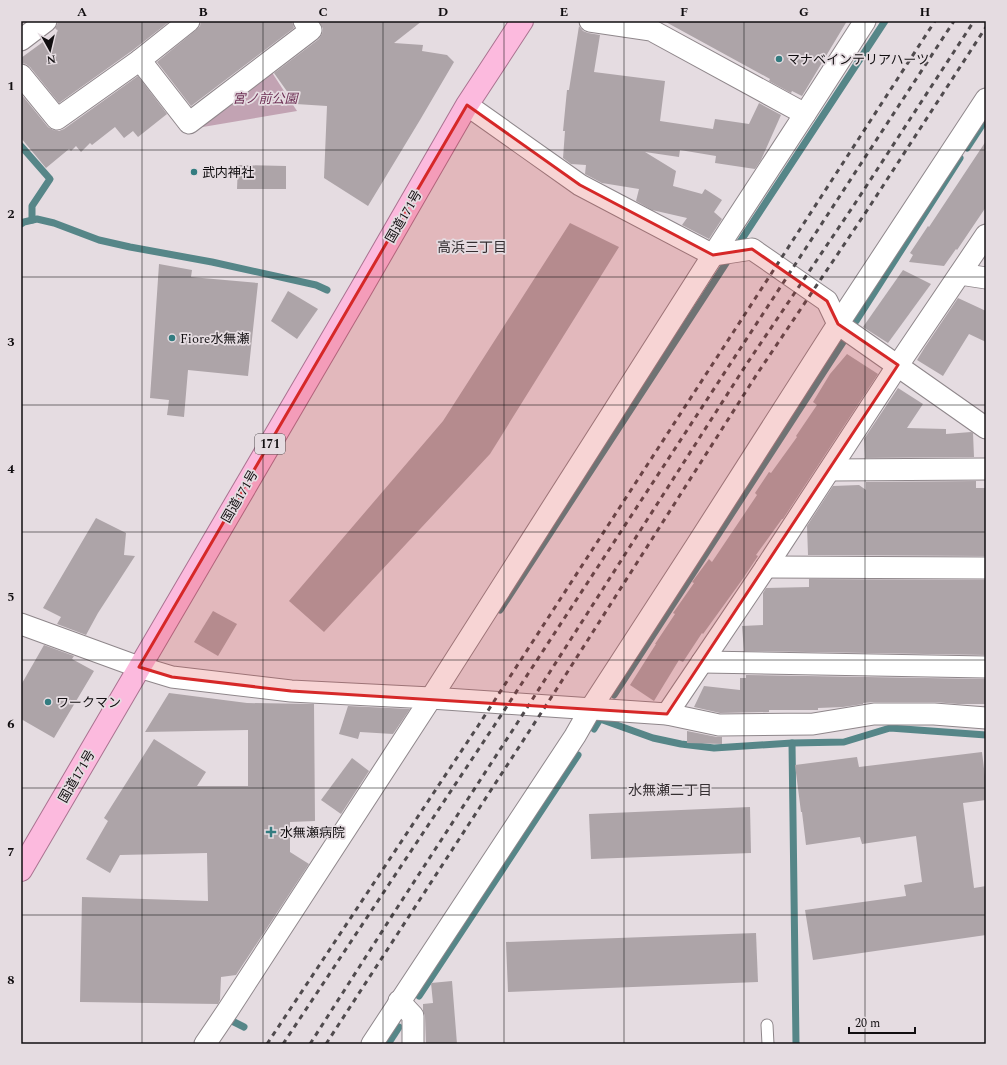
<svg xmlns="http://www.w3.org/2000/svg" width="1007" height="1065" font-family="Spectral,'Noto Sans JP',serif">
	<style>
		.green { fill: #c2a3b3 }
		.lines { fill: none; stroke-linecap: round; stroke-linejoin: round }
		.stream { stroke: #568688; stroke-width: 7 }
		.building { fill: #ada4a8 }
		.service-casing { stroke: #8f878b; stroke-width: 13 }
		.minor-casing { stroke: #8f878b; stroke-width: 23 }
		.trunk-casing { stroke: #a97390; stroke-width: 24 }
		.service { stroke: #fff; stroke-width: 11 }
		.minor { stroke: #fff; stroke-width: 21 }
		.trunk { stroke: #fcbade; stroke-width: 22 }
		.rail { stroke: #504b4e; stroke-width: 3; stroke-dasharray: 5 5; stroke-linecap: butt }
		.marked { fill: #d62828; fill-opacity: 0.2; stroke: #d62828; stroke-width: 3; stroke-linejoin: round }
		.grid { fill: none; stroke: #110e10; stroke-width: 1; stroke-opacity: 0.55 }
		.poi-dot { fill: #337c80; stroke: #e5dce1; stroke-width: 1.5 }
		.labels { text-anchor: middle; stroke-width: 3.5; stroke-linejoin: round; paint-order: stroke }
		.shield { fill: #e5dce1; stroke: #514c4f; stroke-width: 1 }
		.shield-label { font-size: 12px; font-weight: bold; fill: #110e10 }
		.poi-label { font-size: 13px; fill: #110e10; stroke: #e5dce1; text-anchor: start }
		.park-label { font-size: 13px; font-style: italic; fill: #6e3055; stroke: #e5dce1 }
		.street-label { font-size: 13px; fill: #110e10; stroke: #e5dce1 }
		.neighbourhood-label { font-size: 14px; fill: #352f32; stroke: #e5dce1 }
		.neatline { fill: none; stroke: #110e10; stroke-width: 1.5 }
		.grid-label { font-size: 13px; text-anchor: middle; font-weight: bold; fill: #110e10 }
	</style>
	<rect width="100%" height="100%" fill="#e5dce1"/>
	<path class="green" d="M 271,71 L 297,111 L 191,129 Z"/>
	<g class="lines">
		<g class="stream">
			<path d="M 21,146 L 50,179 L 32,206 L 32,220"/>
			<path d="M 967,148 L 986,119"/>
			<path d="M 21,224 L 24,222 L 37,219 L 54,223 L 99,240 L 130,247 L 212,262 L 316,285 L 327,290"/>
			<path d="M 736,248 L 885,21"/>
			<path d="M 856,321 L 960,158"/>
			<path d="M 500,610 L 730,257"/>
			<path d="M 614,695 L 845,339"/>
			<path d="M 594,729 L 600,719 L 653,738 L 681,744 L 714,748 L 792,743 L 844,742 L 890,728 L 986,735"/>
			<path d="M 792,743 L 796,1044"/>
			<path d="M 419,996 L 578,755"/>
			<path d="M 232,1021 L 244,1027"/>
			<path d="M 388,1044 L 399,1027"/>
		</g>
	</g>
	<g class="building">
		<path d="M 58,21 L 170,21 L 133,50 L 59,103 L 30,67 L 26,64 L 21,63 L 21,58 L 58,31 L 55,28 L 57,25 Z"/>
		<path d="M 201,21 L 292,21 L 294,28 L 191,106 L 157,62 L 196,30 L 200,26 Z"/>
		<path d="M 319,21 L 422,21 L 394,43 L 423,45 L 422,51 L 447,55 L 454,62 L 420,120 L 368,206 L 324,178 L 327,106 L 296,104 L 274,73 L 319,39 L 322,34 L 323,29 Z"/>
		<path d="M 664,21 L 847,21 L 802,96 L 792,91 L 791,93 L 769,81 L 770,79 Z"/>
		<path d="M 579,26 L 583,31 L 588,33 L 600,35 L 594,72 L 665,81 L 660,121 L 713,129 L 715,119 L 749,124 L 759,103 L 781,115 L 761,160 L 755,169 L 715,163 L 716,156 L 680,150 L 679,157 L 645,152 L 676,171 L 673,186 L 702,194 L 705,189 L 722,200 L 714,212 L 722,219 L 709,239 L 682,225 L 687,218 L 652,210 L 636,201 L 639,189 L 602,183 L 585,174 L 586,165 L 571,164 L 563,158 L 565,131 L 563,131 L 567,90 L 569,90 Z"/>
		<path d="M 138,76 L 167,114 L 138,137 L 133,131 L 124,138 L 115,127 L 92,145 L 90,143 L 81,152 L 76,146 L 71,151 L 69,149 L 46,168 L 21,138 L 21,94 L 48,127 L 53,130 L 59,131 L 64,129 Z"/>
		<path d="M 986,141 L 986,207 L 957,250 L 956,249 L 944,266 L 909,262 L 913,255 L 910,253 L 928,226 L 929,227 Z"/>
		<path d="M 238,165 L 286,166 L 286,189 L 237,189 Z"/>
		<path d="M 570,223 L 619,247 L 490,454 L 324,632 L 289,601 L 443,421 Z"/>
		<path d="M 159,264 L 192,270 L 191,277 L 258,283 L 248,376 L 188,370 L 184,417 L 167,415 L 169,400 L 150,398 Z"/>
		<path d="M 903,270 L 931,284 L 888,343 L 863,327 Z"/>
		<path d="M 288,291 L 318,309 L 297,339 L 271,321 Z"/>
		<path d="M 958,298 L 986,311 L 986,342 L 969,334 L 943,376 L 917,360 L 925,347 Z"/>
		<path d="M 847,354 L 878,374 L 783,519 L 782,519 L 756,555 L 758,556 L 742,580 L 703,634 L 702,633 L 683,662 L 679,660 L 654,701 L 630,685 L 656,644 L 655,644 L 675,614 L 673,613 L 694,583 L 692,582 L 709,559 L 712,562 L 757,495 L 755,493 L 769,472 L 771,473 L 797,437 L 796,436 L 817,405 L 813,402 L 830,374 Z"/>
		<path d="M 898,388 L 923,404 L 907,428 L 946,429 L 946,434 L 971,432 L 973,433 L 974,457 L 865,458 L 864,439 Z"/>
		<path d="M 976,481 L 976,488 L 986,488 L 986,556 L 808,555 L 807,526 L 833,486 L 859,485 L 866,490 L 866,482 Z"/>
		<path d="M 96,518 L 126,533 L 124,555 L 135,556 L 98,613 L 86,635 L 57,624 L 61,617 L 43,608 Z"/>
		<path d="M 809,579 L 986,580 L 986,655 L 744,651 L 742,626 L 763,625 L 763,593 L 766,588 L 809,587 Z"/>
		<path d="M 213,611 L 237,624 L 218,656 L 194,642 Z"/>
		<path d="M 44,645 L 74,656 L 72,659 L 94,671 L 54,738 L 21,719 L 21,685 Z"/>
		<path d="M 746,675 L 986,679 L 986,704 L 958,704 L 934,702 L 874,702 L 863,703 L 863,704 L 843,707 L 818,708 L 818,710 L 769,710 L 769,712 L 720,713 L 694,707 L 704,686 L 740,690 L 740,678 L 746,678 Z"/>
		<path d="M 169,693 L 247,703 L 314,704 L 315,821 L 290,822 L 290,852 L 309,864 L 236,975 L 221,977 L 220,1000 L 218,1004 L 80,1002 L 82,897 L 208,901 L 207,853 L 120,855 L 110,873 L 86,859 L 108,821 L 104,818 L 154,739 L 206,772 L 197,786 L 248,786 L 248,730 L 145,732 Z"/>
		<path d="M 348,706 L 410,709 L 393,734 L 360,732 L 358,739 L 339,734 Z"/>
		<path d="M 687,731 L 717,737 L 722,737 L 722,744 L 687,743 Z"/>
		<path d="M 982,752 L 986,785 L 986,800 L 963,803 L 974,888 L 986,886 L 986,935 L 813,960 L 805,910 L 906,896 L 904,885 L 922,882 L 916,836 L 862,844 L 860,837 L 806,845 L 802,812 L 801,812 L 795,765 L 857,757 L 859,767 Z"/>
		<path d="M 352,758 L 369,771 L 341,814 L 321,800 Z"/>
		<path d="M 750,807 L 751,853 L 591,859 L 589,814 Z"/>
		<path d="M 756,933 L 758,982 L 508,992 L 506,942 Z"/>
		<path d="M 452,981 L 457,1044 L 426,1044 L 425,1016 L 423,1011 L 423,1004 L 433,1003 L 431,983 Z"/>
	</g>
	<g class="lines">
		<defs>
			<path id="service" d="M 767,1025 L 768,1044"/>
			<g id="minor">
				<path d="M 21,40 L 46,21"/>
				<path d="M 140,60 L 189,21"/>
				<path d="M 21,75 L 57,119 L 140,60 L 189,123 L 311,30 L 304,21"/>
				<path d="M 467,105 L 580,185 L 713,255 L 752,249 L 827,301 L 838,324 L 986,428"/>
				<path d="M 805,114 L 865,21"/>
				<path d="M 960,274 L 986,278"/>
				<path d="M 830,470 L 986,469"/>
				<path d="M 766,567 L 986,568"/>
				<path d="M 21,624 L 139,667 L 172,677 L 291,691 L 431,698 L 667,714 L 719,725 L 813,724 L 874,714 L 934,714 L 986,718"/>
				<path d="M 702,662 L 986,667"/>
				<path d="M 667,714 L 766,567 L 898,365 L 986,235"/>
				<path d="M 399,1001 L 413,1016 L 413,1044"/>
				<path d="M 205,1044 L 228,1010 L 431,698 L 713,255 L 805,114 L 651,30 L 590,21"/>
				<path d="M 372,1044 L 575,736 L 591,708 L 696,546 L 838,324 L 986,99"/>
			</g>
			<path id="trunk" d="M 21,870 L 361,289 L 467,105 L 522,21"/>
		</defs>
		<use href="#service" class="service-casing"/>
		<use href="#minor" class="minor-casing"/>
		<use href="#trunk" class="trunk-casing"/>
		<use href="#service" class="service"/>
		<use href="#minor" class="minor"/>
		<use href="#trunk" class="trunk"/>
		<g class="rail">
			<path d="M 267,1044 L 478,726 L 935,21"/>
			<path d="M 283,1044 L 494,726 L 954,21"/>
			<path d="M 310,1044 L 397,908 L 516,725 L 746,365 L 854,205 L 974,21"/>
			<path d="M 326,1044 L 556,690 L 757,374 L 866,212 L 986,27"/>
		</g>
	</g>
	<path class="marked" d="M 467,105 L 580,185 L 713,255 L 752,249 L 827,301 L 838,324 L 898,365 L 667,714 L 291,691 L 172,677 L 139,667 Z"/>
	<path class="grid" d="M 142,21 L 142,1044M 263,21 L 263,1044M 383,21 L 383,1044M 504,21 L 504,1044M 624,21 L 624,1044M 744,21 L 744,1044M 865,21 L 865,1044M 21,150 L 986,150M 21,277 L 986,277M 21,405 L 986,405M 21,532 L 986,532M 21,660 L 986,660M 21,788 L 986,788M 21,915 L 986,915"/>
	<g class="poi-dot">
		<circle cx="779" cy="59" r="4"/>
		<circle cx="194" cy="172" r="4"/>
		<circle cx="172" cy="338" r="4"/>
		<circle cx="48" cy="702" r="4"/>
		<path d="M269 826h4v4h4v4h-4v4h-4v-4h-4v-4h4z"/>
	</g>
	<g class="labels">
		<rect class="shield" x="255" y="434" width="30" height="20" rx="3"/>
		<g class="shield-label">
			<text x="270" y="448">171</text>
		</g>
		<g class="poi-label">
			<text x="787" y="64">マナベインテリアハーツ</text>
			<text x="202" y="177">武内神社</text>
			<text x="180" y="343">Fiore水無瀬</text>
			<text x="56" y="707">ワークマン</text>
			<text x="280" y="837">水無瀬病院</text>
		</g>
		<g class="park-label">
			<text x="265" y="103">宮ノ前公園</text>
		</g>
		<g class="street-label">
			<text transform="translate(403 216) rotate(-60)" y="5">国道171号</text>
			<text transform="translate(239 496) rotate(-60)" y="5">国道171号</text>
			<text transform="translate(76 776) rotate(-60)" y="5">国道171号</text>
		</g>
		<g class="neighbourhood-label">
			<text x="472" y="252">高浜三丁目</text>
			<text x="670" y="795">水無瀬二丁目</text>
		</g>
	</g>
	<rect width="1007" height="1065" fill="none" stroke="#e5dce1" stroke-width="44"/>
	<g transform="translate(50 50) rotate(172)" stroke="#e5dce1" stroke-width="3" paint-order="stroke">
	<path d="M0-3L7 15L0 10L-7 15Z" fill="#110e10"/>
	<text y="-6" font-size="11" font-weight="bold" text-anchor="middle" fill="#110e10">N</text>
	</g>
	<path d="M849 1027v6h66v-6" fill="none" stroke="#110e10" stroke-width="2"/>
	<text x="855" y="1027" font-size="12" fill="#110e10" stroke="#e5dce1" stroke-width="3" paint-order="stroke">20 m</text>
	<rect x="22" y="22" width="963" height="1021" class="neatline"/>
	<g class="grid-label">
		<text x="82" y="16">A</text>
		<text x="203" y="16">B</text>
		<text x="323" y="16">C</text>
		<text x="443" y="16">D</text>
		<text x="564" y="16">E</text>
		<text x="684" y="16">F</text>
		<text x="804" y="16">G</text>
		<text x="925" y="16">H</text>
		<text x="11" y="90">1</text>
		<text x="11" y="218">2</text>
		<text x="11" y="346">3</text>
		<text x="11" y="473">4</text>
		<text x="11" y="601">5</text>
		<text x="11" y="728">6</text>
		<text x="11" y="856">7</text>
		<text x="11" y="984">8</text>
	</g>
</svg>
